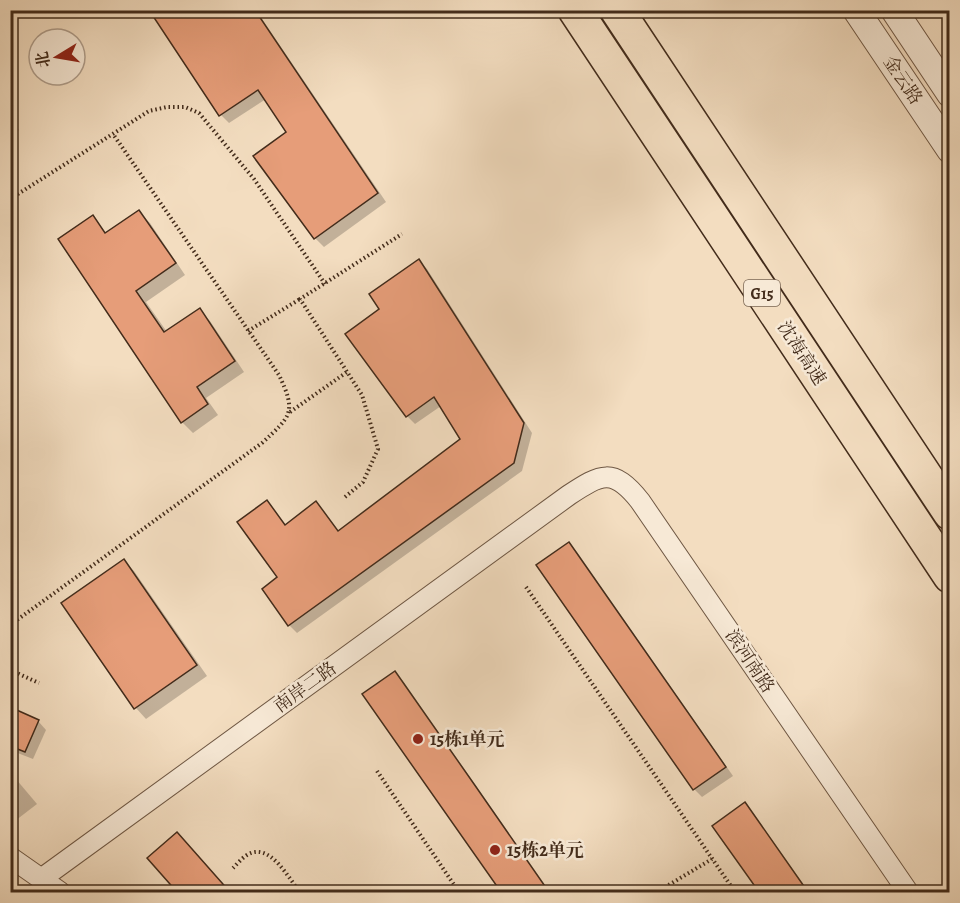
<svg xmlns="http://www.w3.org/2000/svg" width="960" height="903" font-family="Alegreya,'Noto Serif SC',serif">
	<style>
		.shadow { fill: #0003 }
		.building { fill: #e69d79; stroke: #432c1b; stroke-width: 1.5 }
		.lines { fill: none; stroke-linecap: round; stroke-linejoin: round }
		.minor-casing { stroke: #6f5844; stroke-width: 22 }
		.tertiary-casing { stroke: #6f5844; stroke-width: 28 }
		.motorway-casing { stroke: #432c1b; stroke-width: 36 }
		.path { stroke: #432c1b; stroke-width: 4; stroke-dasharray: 1.5 3; stroke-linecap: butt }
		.minor { stroke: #f7e9d6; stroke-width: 20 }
		.tertiary { stroke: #f7e9d6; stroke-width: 26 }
		.motorway { stroke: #f3ddc0; stroke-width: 33 }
		.poi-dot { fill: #8f2418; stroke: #f7e9d6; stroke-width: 2 }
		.labels { text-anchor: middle; stroke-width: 5; stroke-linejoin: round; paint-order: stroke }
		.shield { fill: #f7e9d6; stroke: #796553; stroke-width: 1.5 }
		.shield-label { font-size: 16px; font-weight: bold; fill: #432c1b }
		.street-label { font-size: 18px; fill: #432c1b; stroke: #f7e9d6 }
		.poi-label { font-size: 18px; font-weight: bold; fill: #432c1b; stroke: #f7e9d6; text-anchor: start }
	</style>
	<rect width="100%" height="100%" fill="#f3ddc0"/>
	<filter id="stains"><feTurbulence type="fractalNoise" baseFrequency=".00333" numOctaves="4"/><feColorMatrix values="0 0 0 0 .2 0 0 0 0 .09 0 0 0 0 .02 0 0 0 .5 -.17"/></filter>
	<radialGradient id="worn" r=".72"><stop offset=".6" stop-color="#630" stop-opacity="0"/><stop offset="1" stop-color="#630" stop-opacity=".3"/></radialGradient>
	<g class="shadow">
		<path d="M 151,10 L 256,10 L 386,202 L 324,247 L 315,238 L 288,132 L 266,99 L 229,123 L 221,115 Z"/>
		<path d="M 10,121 L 19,130 L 10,137 Z"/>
		<path d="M 139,212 L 150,223 L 185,275 L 146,302 L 167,332 L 199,310 L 210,321 L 244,372 L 206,398 L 218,415 L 193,433 L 182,422 L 93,217 L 107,234 Z"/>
		<path d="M 419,261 L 427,269 L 532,433 L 522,471 L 297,633 L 289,625 L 264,589 L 279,578 L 267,502 L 286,525 L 316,503 L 339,532 L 462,440 L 441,406 L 415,424 L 407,416 L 381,310 Z"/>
		<path d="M 569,544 L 577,552 L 733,776 L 702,797 L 694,789 Z"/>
		<path d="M 124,561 L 134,571 L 207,676 L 146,719 L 136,708 Z"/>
		<path d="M 395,673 L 403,681 L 550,892 L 502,892 L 364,694 Z"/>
		<path d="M 10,709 L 38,721 L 46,730 L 33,759 L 10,750 Z"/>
		<path d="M 10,772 L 37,804 L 11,824 L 10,823 Z"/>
		<path d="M 745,804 L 753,813 L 809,892 L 761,892 L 714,826 Z"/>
		<path d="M 185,842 L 229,892 L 179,892 L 149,859 Z"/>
	</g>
	<g class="building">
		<path d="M 149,10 L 255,10 L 378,193 L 314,239 L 253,156 L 286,132 L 258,90 L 219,116 Z"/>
		<path d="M 139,210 L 176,263 L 136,291 L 164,332 L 200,308 L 235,361 L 197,387 L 208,404 L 181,423 L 58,239 L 93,215 L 105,233 Z"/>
		<path d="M 419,259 L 524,423 L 514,463 L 288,626 L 262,589 L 277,577 L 237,522 L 267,500 L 285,525 L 316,501 L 338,531 L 460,439 L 434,397 L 406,417 L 345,334 L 379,309 L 369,294 Z"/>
		<path d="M 569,542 L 726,767 L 693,790 L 536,565 Z"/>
		<path d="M 124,559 L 197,665 L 134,709 L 61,603 Z"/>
		<path d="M 395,671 L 474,784 L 549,892 L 501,892 L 362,694 Z"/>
		<path d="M 10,707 L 39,720 L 25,752 L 10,746 Z"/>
		<path d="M 745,802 L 808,892 L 759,892 L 712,826 Z"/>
		<path d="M 177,832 L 230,892 L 177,892 L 147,858 Z"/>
	</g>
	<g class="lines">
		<defs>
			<g id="minor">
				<path d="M 10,857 L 60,892"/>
				<path d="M 41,879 L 569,495 C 601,474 613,467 640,501 L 908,892"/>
			</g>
			<g id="tertiary">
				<path d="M 856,10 L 950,150"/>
				<path d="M 894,10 L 950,94"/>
			</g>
			<g id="motorway">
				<path d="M 575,10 L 950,576"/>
				<path d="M 617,10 L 950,513"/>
			</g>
		</defs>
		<use href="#minor" class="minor-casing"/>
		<use href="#tertiary" class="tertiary-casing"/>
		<use href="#motorway" class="motorway-casing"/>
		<g class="path">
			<path d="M 10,199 L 149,111 L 167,107 L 185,107 L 199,113 L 254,179 L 325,284"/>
			<path d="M 248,331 L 300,299"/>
			<path d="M 290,412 L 347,372"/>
			<path d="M 345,497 L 363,482 L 378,449 L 362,395 L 300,299 L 402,234"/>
			<path d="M 526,587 L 735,892"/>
			<path d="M 10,625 L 262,443 C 291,416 297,413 279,375 L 113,134"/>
			<path d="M 10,670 L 39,683"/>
			<path d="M 377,771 L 459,892"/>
			<path d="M 233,868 C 237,864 242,858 247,855 C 270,841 288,878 300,892"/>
			<path d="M 657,892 L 712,859"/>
		</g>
		<use href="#minor" class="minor"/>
		<use href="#tertiary" class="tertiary"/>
		<use href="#motorway" class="motorway"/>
	</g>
	<g class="poi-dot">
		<circle cx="418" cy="739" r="6"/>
		<circle cx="495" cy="850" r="6"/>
	</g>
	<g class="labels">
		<rect class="shield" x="744" y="280" width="36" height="26" rx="4.5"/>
		<g class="shield-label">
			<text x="762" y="299">G15</text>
		</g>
		<g class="street-label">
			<text transform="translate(903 80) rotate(56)" y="6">金云路</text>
			<text transform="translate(802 353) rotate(57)" y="6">沈海高速</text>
			<text transform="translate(750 661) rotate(56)" y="6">滨河南路</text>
			<text transform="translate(305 687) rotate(-36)" y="6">南岸二路</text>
		</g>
		<g class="poi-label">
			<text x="430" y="745">15栋1单元</text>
			<text x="507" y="856">15栋2单元</text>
		</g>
	</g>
	<rect width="960" height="903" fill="none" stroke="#f3ddc0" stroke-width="36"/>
	<rect x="12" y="12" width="936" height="879" fill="none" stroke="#432c1b" stroke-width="3"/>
	<rect x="18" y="18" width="924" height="867" fill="none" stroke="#432c1b" stroke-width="1.5"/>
	<g transform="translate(57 57) rotate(259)"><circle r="28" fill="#f7e9d6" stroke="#af9d8b" stroke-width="1.5"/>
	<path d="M0-4.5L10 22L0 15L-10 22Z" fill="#8f2418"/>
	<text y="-9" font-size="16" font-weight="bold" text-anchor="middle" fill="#432c1b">北</text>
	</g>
	<rect width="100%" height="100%" filter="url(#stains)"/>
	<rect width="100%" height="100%" fill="url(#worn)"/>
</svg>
